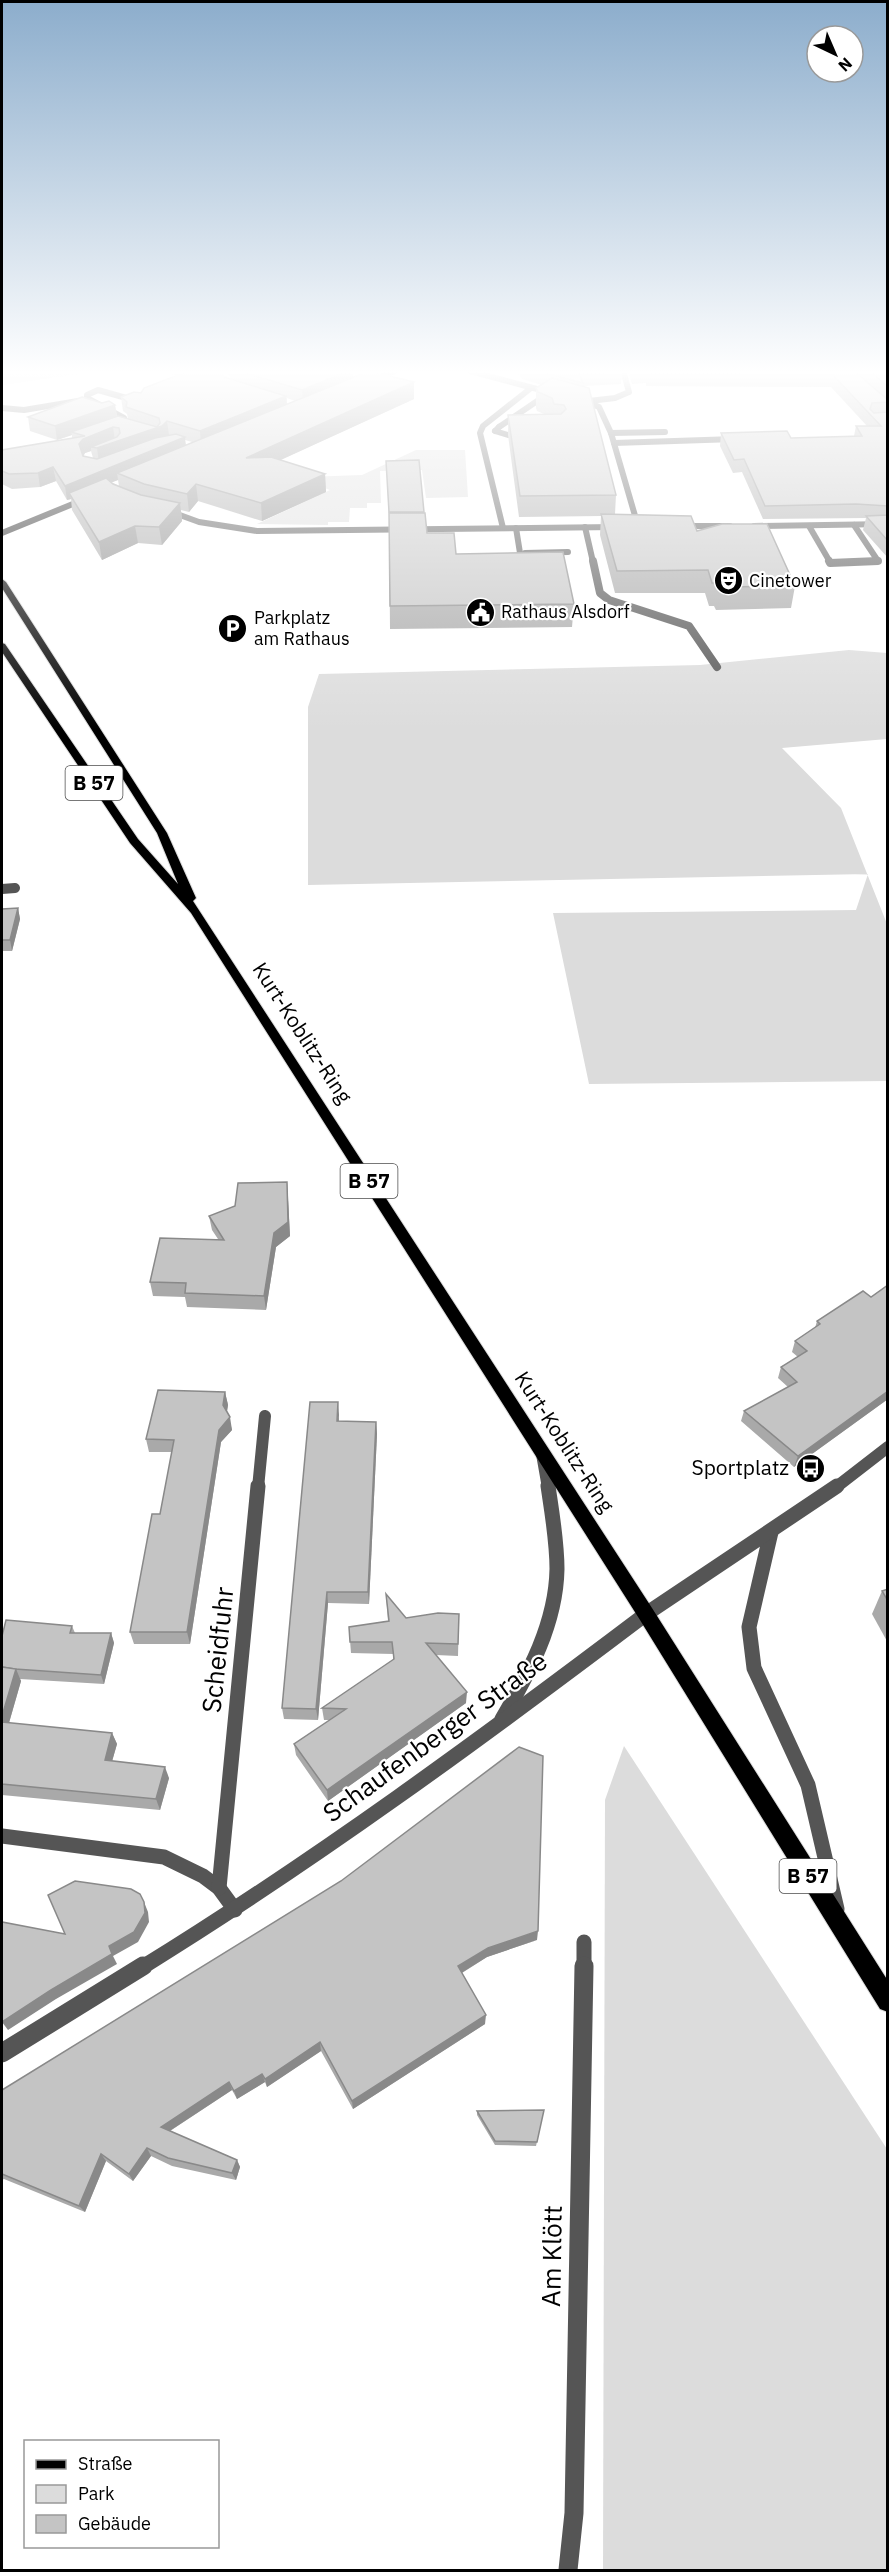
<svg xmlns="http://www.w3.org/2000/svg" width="889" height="2572" font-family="'IBM Plex Sans',sans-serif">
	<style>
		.green { fill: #dcdcdc }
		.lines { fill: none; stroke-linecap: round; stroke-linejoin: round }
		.primary-casing { stroke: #dbdbdb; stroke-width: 2 }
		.service-far1 { stroke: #555; stroke-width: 6 }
		.service { stroke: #555; stroke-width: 8 }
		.minor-far5 { stroke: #555; stroke-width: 6 }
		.minor-far4 { stroke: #555; stroke-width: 8 }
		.minor-far3 { stroke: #555; stroke-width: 10 }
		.minor-far2 { stroke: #555; stroke-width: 12 }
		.minor-far1 { stroke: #555; stroke-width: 15 }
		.minor { stroke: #555; stroke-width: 19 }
		.tertiary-far2 { stroke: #555; stroke-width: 12 }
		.tertiary-far1 { stroke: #555; stroke-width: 15 }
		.tertiary { stroke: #555; stroke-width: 19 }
		.secondary { stroke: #222; stroke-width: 6 }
		.primary { fill: #000; fill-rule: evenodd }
		.service-bridge { stroke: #555; stroke-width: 6 }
		.wall { fill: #a9a9a9; fill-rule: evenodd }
		.shaded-wall { fill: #898989 }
		.building { fill: #c4c4c4; stroke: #898989; stroke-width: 1.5 }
		.labels { text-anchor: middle; stroke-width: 4.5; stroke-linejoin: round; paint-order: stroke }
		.far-poi-label { font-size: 18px; fill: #000; stroke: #fff; text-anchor: start }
		.shield { fill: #fff; stroke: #4c4c4c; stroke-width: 1.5 }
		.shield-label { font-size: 20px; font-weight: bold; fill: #000 }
		.street-label { font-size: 21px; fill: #000; stroke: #fff }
		.poi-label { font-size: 21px; fill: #000; stroke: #fff; text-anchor: end }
		.near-street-label { font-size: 26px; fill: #000; stroke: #fff }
	</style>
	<rect width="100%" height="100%" fill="#fff"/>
	<g class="green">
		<path d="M 2,370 L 108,370 L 2,385 Z"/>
		<path d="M 416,450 L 465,450 L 468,497 L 426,498 L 422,470 L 380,471 L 381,503 L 367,503 L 367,508 L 350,508 L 349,522 L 328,522 L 328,525 L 257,524 L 330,490 L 305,481 L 306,477 L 362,475 Z"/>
		<path d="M 849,650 L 887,653 L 887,739 L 782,748 L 841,808 L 887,924 L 887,1081 L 589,1084 L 553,913 L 856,910 L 868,874 L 308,885 L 308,707 L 319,674 L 700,665 Z"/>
		<path d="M 624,1746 L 887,2149 L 887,2570 L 603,2570 L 605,1800 Z"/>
	</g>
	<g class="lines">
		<defs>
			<path id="primary" d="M 2,579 L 6,582 L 167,833 L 196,898 L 193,901 L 652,1608 L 888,1981 L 888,2012 L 880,2009 L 640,1620 L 191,913 L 130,843 L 2,652 L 2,643 L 5,644 L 138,839 L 178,884 L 157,833 L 2,588 Z"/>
		</defs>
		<use href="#primary" class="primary-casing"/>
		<g class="service-far1">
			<path d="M 2,408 L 24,410 L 78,401"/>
			<path d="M 115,426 L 120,424 L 124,418 L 87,398 L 87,395 L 98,390 L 137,401"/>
			<path d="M 499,427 L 549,393"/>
			<path d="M 495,431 L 508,435"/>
			<path d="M 611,433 L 665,432"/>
			<path d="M 614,443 L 735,439"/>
			<path d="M 809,526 L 830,562"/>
			<path d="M 503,528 L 480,433 L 483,426 L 531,388"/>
			<path d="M 516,528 L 520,553"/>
			<path d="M 525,553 L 568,552"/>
			<path d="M 847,562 L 878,561 L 854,525"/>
		</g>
		<path class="service" d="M 829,561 L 830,563 L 878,561"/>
		<g class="minor-far5">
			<path d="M 466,370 L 552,393"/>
			<path d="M 578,398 L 599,407 L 611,433 L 638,526"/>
			<path d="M 589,401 L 615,398 L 629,392 L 623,370"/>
			<path d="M 166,510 L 199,522 L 257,531 L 616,527"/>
			<path d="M 679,526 L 730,526"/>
			<path d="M 754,526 L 888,524"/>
			<path d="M 585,527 L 593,562"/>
		</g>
		<path class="minor-far4" d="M 593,561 L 600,593 L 609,600 L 689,626 L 717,667"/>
		<path class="minor-far3" d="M 2,889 L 15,888"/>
		<g class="minor-far2">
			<path d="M 258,1488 L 265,1416"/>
			<path d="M 835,1488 L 888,1447"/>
		</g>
		<g class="minor-far1">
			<path d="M 771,1532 L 749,1627 L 754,1668 L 808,1785 L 837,1909"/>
			<path d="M 646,1614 L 837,1486"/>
			<path d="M 2,1836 L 164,1857 L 203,1876 L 219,1888 L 235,1910"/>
			<path d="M 219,1888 L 258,1486"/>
			<path d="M 584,1968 L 584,1942"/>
		</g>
		<path class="minor" d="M 568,2570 L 574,2513 L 584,1966"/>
		<path class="tertiary-far2" d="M 542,1454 L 548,1488"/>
		<g class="tertiary-far1">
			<path d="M 502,1719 C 529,1673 556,1624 557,1569 C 557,1541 552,1513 548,1486"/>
			<path d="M 141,1968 C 316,1860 482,1738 646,1614"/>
		</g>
		<path class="tertiary" d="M 2,2053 L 143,1966"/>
		<g class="secondary">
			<path d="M 371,381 L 397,370"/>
			<path d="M 2,533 L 85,499"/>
		</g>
		<use href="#primary" class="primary"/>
		<path class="service-bridge" d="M 495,431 L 499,427"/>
	</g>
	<g class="wall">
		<path d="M 171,370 L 353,370 L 353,377 L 414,382 L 414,399 L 280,460 L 325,474 L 326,492 L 262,521 L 198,501 L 189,512 L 181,510 L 182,521 L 162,545 L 138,543 L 102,560 L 72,510 L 71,499 L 67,500 L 56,481 L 40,487 L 12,489 L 2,484 L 2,450 L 72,438 L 72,435 L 57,440 L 30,431 L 28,417 L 102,403 L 115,405 L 117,416 L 128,419 L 127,414 L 123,411 L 121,397 L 141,393 L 177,376 L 172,374 ZM 222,373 L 229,375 L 231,380 L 224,377 ZM 287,398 L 295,401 L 287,404 ZM 185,440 L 192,442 L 186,445 ZM 91,451 L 93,458 L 83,456 L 85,453 ZM 118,480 L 119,486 L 111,482 Z"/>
		<path d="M 506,370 L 622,370 L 621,384 L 583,386 L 616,495 L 615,514 L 697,531 L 795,586 L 791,608 L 716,610 L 714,606 L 709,606 L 705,593 L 615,593 L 600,535 L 601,516 L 519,517 L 508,435 L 508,415 L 544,414 L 537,411 L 536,408 L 536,388 L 542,385 L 522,379 L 520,375 Z"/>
		<path d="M 628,370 L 888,370 L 888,558 L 863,530 L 866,518 L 763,519 L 742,472 L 733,473 L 720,446 L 721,433 L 791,438 L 854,436 L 856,426 L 867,426 L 831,387 L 646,386 L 646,383 L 632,384 Z"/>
		<path d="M 386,461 L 424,513 L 427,533 L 456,554 L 574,604 L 572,627 L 390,629 L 389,517 Z"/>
		<path d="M 18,908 L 20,919 L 12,951 L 2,951 L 2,909 Z"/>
		<path d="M 288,1196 L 290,1236 L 276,1247 L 266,1310 L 187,1307 L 185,1297 L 153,1296 L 150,1282 L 218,1239 L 212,1230 L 209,1216 Z"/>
		<path d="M 888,1285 L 888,1399 L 794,1467 L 741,1421 L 744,1411 L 788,1387 L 778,1378 L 781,1367 L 798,1357 L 792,1352 L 795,1341 L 815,1328 L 817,1321 L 871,1297 Z"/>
		<path d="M 225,1392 L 228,1405 L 227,1411 L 232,1430 L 221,1442 L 190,1644 L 134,1644 L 130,1632 L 160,1514 L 172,1452 L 149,1452 L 146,1439 Z"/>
		<path d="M 339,1415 L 339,1421 L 376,1422 L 377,1434 L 369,1604 L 328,1603 L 318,1720 L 284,1719 L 282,1708 Z"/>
		<path d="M 888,1589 L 888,1643 L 872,1614 L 882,1591 Z"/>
		<path d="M 386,1594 L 406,1618 L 459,1614 L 458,1656 L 436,1655 L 466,1703 L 328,1801 L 296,1755 L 294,1744 L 330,1720 L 324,1720 L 322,1708 L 393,1660 L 393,1654 L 351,1653 L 349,1627 L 388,1621 Z"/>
		<path d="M 72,1626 L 75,1633 L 111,1633 L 114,1643 L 104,1684 L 20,1679 L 21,1681 L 9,1723 L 112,1733 L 117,1744 L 112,1761 L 169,1778 L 160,1810 L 2,1795 L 2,1636 Z"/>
		<path d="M 537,1940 L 487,1957 L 462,1973 L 485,2024 L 353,2109 L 321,2051 L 267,2087 L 265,2082 L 237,2099 L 232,2090 L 170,2131 L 237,2160 L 240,2167 L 236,2180 L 172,2166 L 151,2156 L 133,2181 L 106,2161 L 85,2212 L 4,2179 L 2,2180 L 2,2090 Z"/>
		<path d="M 544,2110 L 536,2146 L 495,2145 L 477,2115 L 477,2111 Z"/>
	</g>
	<g class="shaded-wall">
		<path d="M 350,370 L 353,370 L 353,382 L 303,403 L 302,390 Z"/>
		<path d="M 414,382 L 414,399 L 248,475 L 246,458 Z"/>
		<path d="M 286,396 L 287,410 L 201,445 L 200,431 Z"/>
		<path d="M 115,405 L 117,419 L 71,432 L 72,435 L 57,440 L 55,426 Z"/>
		<path d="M 167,421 L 169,435 L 164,440 L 99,463 L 97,448 L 162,426 Z"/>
		<path d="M 113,427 L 115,441 L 91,447 L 91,451 L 85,453 L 82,459 L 79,444 L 83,439 Z"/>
		<path d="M 185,437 L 186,451 L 117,473 L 118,480 L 73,498 L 69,493 L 71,499 L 67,500 L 65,486 Z"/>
		<path d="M 53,467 L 56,481 L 40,487 L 38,473 Z"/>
		<path d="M 325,474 L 326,492 L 262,521 L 261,503 Z"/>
		<path d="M 196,484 L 198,501 L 189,512 L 187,494 Z"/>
		<path d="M 180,503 L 182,521 L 162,545 L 159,527 Z"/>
		<path d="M 135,526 L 138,543 L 102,560 L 99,542 Z"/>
		<path d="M 18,908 L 20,919 L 12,951 L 10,940 Z"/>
		<path d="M 287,1182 L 290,1236 L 276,1247 L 266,1310 L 264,1296 L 274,1233 Z"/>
		<path d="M 888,1391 L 888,1399 L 794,1467 L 798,1456 Z"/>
		<path d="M 225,1392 L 228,1405 L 226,1417 L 223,1405 Z"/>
		<path d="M 338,1402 L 339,1415 L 338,1434 L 337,1421 Z"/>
		<path d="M 230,1417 L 232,1430 L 221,1442 L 190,1644 L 187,1632 L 219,1430 Z"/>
		<path d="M 376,1422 L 377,1434 L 369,1604 L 368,1592 Z"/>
		<path d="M 327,1592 L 328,1603 L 318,1720 L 316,1709 Z"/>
		<path d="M 111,1633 L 114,1643 L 104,1684 L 101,1675 Z"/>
		<path d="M 16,1669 L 21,1681 L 6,1733 L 2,1725 L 2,1716 Z"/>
		<path d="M 467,1692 L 466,1703 L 328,1801 L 327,1790 Z"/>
		<path d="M 112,1733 L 117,1744 L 109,1772 L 105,1760 Z"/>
		<path d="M 165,1767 L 169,1778 L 160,1810 L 156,1799 Z"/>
		<path d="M 144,1902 L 148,1912 L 149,1922 L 138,1942 L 113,1956 L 117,1964 L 56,1999 L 8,2030 L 2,2022 L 2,2023 L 2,2018 L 109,1946 Z"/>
		<path d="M 538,1931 L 537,1940 L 487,1957 L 458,1975 L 458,1966 L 488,1948 Z"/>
		<path d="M 486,2015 L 485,2024 L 353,2109 L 352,2101 Z"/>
		<path d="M 320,2042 L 321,2051 L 267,2087 L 265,2079 Z"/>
		<path d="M 262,2074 L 265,2082 L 237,2099 L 234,2091 Z"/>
		<path d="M 229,2082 L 232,2090 L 165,2134 L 161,2127 Z"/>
		<path d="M 147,2148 L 151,2156 L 133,2181 L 129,2174 Z"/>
		<path d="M 101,2154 L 106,2161 L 85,2212 L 79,2206 Z"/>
		<path d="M 237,2160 L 240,2167 L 236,2180 L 232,2173 Z"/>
	</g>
	<g class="building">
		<path d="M 191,370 L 220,370 L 224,377 L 286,396 L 200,431 L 167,421 L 162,426 L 97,448 L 91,447 L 117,437 L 120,433 L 119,428 L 113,427 L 83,439 L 79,444 L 83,456 L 97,459 L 155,438 L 176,434 L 185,437 L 65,486 L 53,467 L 38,473 L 9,474 L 2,471 L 2,450 L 85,436 L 71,432 L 118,416 L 157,427 L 160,423 L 159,418 L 126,407 L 127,402 L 121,397 L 134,392 L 141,393 L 144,388 Z"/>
		<path d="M 236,370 L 350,370 L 302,390 Z"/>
		<path d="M 535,370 L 622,370 L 622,372 L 579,374 L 583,383 Z"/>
		<path d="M 633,370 L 853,370 L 888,400 L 888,402 L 872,403 L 870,409 L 874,413 L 888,412 L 888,506 L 856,504 L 765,506 L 744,459 L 734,460 L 721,433 L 787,431 L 791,438 L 862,436 L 856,426 L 881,426 L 833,375 L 648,373 L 647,371 L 633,372 Z"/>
		<path d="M 869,370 L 888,370 L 888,387 Z"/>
		<path d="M 369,371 L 414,382 L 246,458 L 271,457 L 325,474 L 261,503 L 196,484 L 187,494 L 144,484 L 117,473 Z"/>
		<path d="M 552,378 L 589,388 L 616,495 L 520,496 L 508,415 L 561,414 L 566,409 L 564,405 L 554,404 L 552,398 L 538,392 L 536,388 Z"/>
		<path d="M 82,397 L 102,403 L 109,401 L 115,405 L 55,426 L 28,417 Z"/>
		<path d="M 419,460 L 424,512 L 389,512 L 386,461 Z"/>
		<path d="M 106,478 L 113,484 L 141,495 L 180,503 L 159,527 L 135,526 L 99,542 L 69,493 Z"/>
		<path d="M 389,513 L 425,513 L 427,533 L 454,533 L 456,554 L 563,552 L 574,604 L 390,606 Z"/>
		<path d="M 601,514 L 691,516 L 697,531 L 722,524 L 767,524 L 795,586 L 719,587 L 717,583 L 712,583 L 708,570 L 617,571 Z"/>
		<path d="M 888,515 L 888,541 L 866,516 Z"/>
		<path d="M 18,908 L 10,940 L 2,940 L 2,909 Z"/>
		<path d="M 287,1182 L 288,1222 L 274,1233 L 264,1296 L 185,1293 L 186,1283 L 150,1282 L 160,1238 L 224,1240 L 209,1216 L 235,1206 L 238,1183 Z"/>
		<path d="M 888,1285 L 888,1391 L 798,1456 L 744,1411 L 797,1382 L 781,1367 L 807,1351 L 795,1341 L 820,1324 L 817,1321 L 863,1291 L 871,1297 Z"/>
		<path d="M 158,1390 L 225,1392 L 223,1405 L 230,1417 L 219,1430 L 187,1632 L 130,1632 L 152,1514 L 160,1514 L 174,1440 L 146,1439 Z"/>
		<path d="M 310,1402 L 338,1402 L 337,1421 L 376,1422 L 368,1592 L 327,1592 L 316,1709 L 282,1708 Z"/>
		<path d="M 888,1589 L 888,1601 L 882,1591 Z"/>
		<path d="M 386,1594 L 406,1618 L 438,1613 L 459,1614 L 458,1644 L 426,1643 L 467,1692 L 327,1790 L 294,1744 L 346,1709 L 322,1708 L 394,1659 L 392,1642 L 350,1642 L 349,1627 L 389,1621 Z"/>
		<path d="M 6,1620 L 72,1626 L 70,1633 L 111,1633 L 101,1675 L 15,1669 L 2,1667 L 2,1636 Z"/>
		<path d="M 2,1667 L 16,1669 L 2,1716 Z"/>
		<path d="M 2,1722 L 112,1733 L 105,1760 L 165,1767 L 156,1799 L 2,1784 Z"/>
		<path d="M 519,1747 L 543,1756 L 538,1931 L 488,1948 L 458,1966 L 486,2015 L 352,2101 L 320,2042 L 265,2079 L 262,2074 L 234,2091 L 229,2082 L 161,2127 L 237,2160 L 232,2173 L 168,2158 L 147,2148 L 129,2174 L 101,2154 L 79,2206 L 2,2174 L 2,2090 L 341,1881 Z"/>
		<path d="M 75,1881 L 131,1889 L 140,1894 L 144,1902 L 145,1913 L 134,1932 L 109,1946 L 112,1954 L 51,1990 L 2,2022 L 2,1922 L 65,1934 L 48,1895 Z"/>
		<path d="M 544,2110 L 537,2142 L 495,2141 L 477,2111 Z"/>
	</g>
	<linearGradient id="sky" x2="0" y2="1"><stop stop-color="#8cadcc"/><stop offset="0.51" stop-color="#fff"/><stop offset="1" stop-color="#fff" stop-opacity="0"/></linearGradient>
	<rect width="889" height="730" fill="url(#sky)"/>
	<defs>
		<symbol id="theatre-disc" viewBox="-11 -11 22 22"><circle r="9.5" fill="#000" stroke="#fff"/><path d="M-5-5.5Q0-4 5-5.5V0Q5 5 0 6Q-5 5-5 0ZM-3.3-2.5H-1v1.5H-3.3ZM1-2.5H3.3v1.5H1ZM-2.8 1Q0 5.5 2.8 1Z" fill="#fff"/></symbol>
		<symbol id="civic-disc" viewBox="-11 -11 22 22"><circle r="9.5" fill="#000" stroke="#fff"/><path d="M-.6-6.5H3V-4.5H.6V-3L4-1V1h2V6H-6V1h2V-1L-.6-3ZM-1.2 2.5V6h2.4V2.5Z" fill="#fff"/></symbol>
		<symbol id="parking-disc" viewBox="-11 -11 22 22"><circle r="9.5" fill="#000" stroke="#fff"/><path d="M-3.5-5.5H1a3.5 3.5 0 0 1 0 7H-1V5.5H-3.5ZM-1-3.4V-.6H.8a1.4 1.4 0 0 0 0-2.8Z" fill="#fff"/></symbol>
		<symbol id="bus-disc" viewBox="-11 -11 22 22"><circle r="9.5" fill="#000" stroke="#fff"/><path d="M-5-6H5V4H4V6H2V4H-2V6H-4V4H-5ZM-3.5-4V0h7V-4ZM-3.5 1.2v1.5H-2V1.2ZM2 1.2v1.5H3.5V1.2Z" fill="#fff"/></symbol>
	</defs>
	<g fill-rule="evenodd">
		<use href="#theatre-disc" x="712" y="564" width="33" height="33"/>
		<use href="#civic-disc" x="464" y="596" width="33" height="33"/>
		<use href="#parking-disc" x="216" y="612" width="33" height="33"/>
		<use href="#bus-disc" x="794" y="1452" width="33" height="33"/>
	</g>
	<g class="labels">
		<g class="far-poi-label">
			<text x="749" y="587">Cinetower</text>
			<text x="501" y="618">Rathaus Alsdorf</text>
			<text x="254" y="624">Parkplatz<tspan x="254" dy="21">am Rathaus</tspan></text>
		</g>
		<g class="shield">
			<rect x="65.5" y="766" width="57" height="34" rx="4.5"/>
			<rect x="340.5" y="1164" width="57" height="34" rx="4.5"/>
			<rect x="779.5" y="1859" width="57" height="34" rx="4.5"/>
		</g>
		<g class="shield-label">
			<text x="94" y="790">B 57</text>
			<text x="369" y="1188">B 57</text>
			<text x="808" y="1883">B 57</text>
		</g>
		<g class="street-label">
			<text transform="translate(302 1033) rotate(57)" y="7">Kurt-Koblitz-Ring</text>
			<text transform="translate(564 1442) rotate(57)" y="7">Kurt-Koblitz-Ring</text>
		</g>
		<g class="poi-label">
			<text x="789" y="1475">Sportplatz</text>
		</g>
		<g class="near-street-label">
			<text transform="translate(218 1650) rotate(-84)" y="9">Scheidfuhr</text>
			<text transform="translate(435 1737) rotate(-36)" y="9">Schaufenberger Straße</text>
			<text transform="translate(552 2256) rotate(-89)" y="9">Am Klött</text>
		</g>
	</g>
	<rect width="889" height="2572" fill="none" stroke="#000000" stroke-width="6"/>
	<rect x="24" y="2440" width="195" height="108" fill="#ffffff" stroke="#999999" stroke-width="1.5"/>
	<rect x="36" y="2460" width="30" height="9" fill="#000000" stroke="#999999" stroke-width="1.5"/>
	<text x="78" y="2470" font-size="18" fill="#000000">Straße</text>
	<rect x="36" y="2485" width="30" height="18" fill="#dcdcdc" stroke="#999999" stroke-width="1.5"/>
	<text x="78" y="2500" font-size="18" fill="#000000">Park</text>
	<rect x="36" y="2515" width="30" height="18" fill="#c4c4c4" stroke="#999999" stroke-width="1.5"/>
	<text x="78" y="2530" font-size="18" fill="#000000">Gebäude</text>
	<g transform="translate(835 54) rotate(136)"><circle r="28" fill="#ffffff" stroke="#999999" stroke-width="1.5"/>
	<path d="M0-4.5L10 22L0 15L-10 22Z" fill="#000000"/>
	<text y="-9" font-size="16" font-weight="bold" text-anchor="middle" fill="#000000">N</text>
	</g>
</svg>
